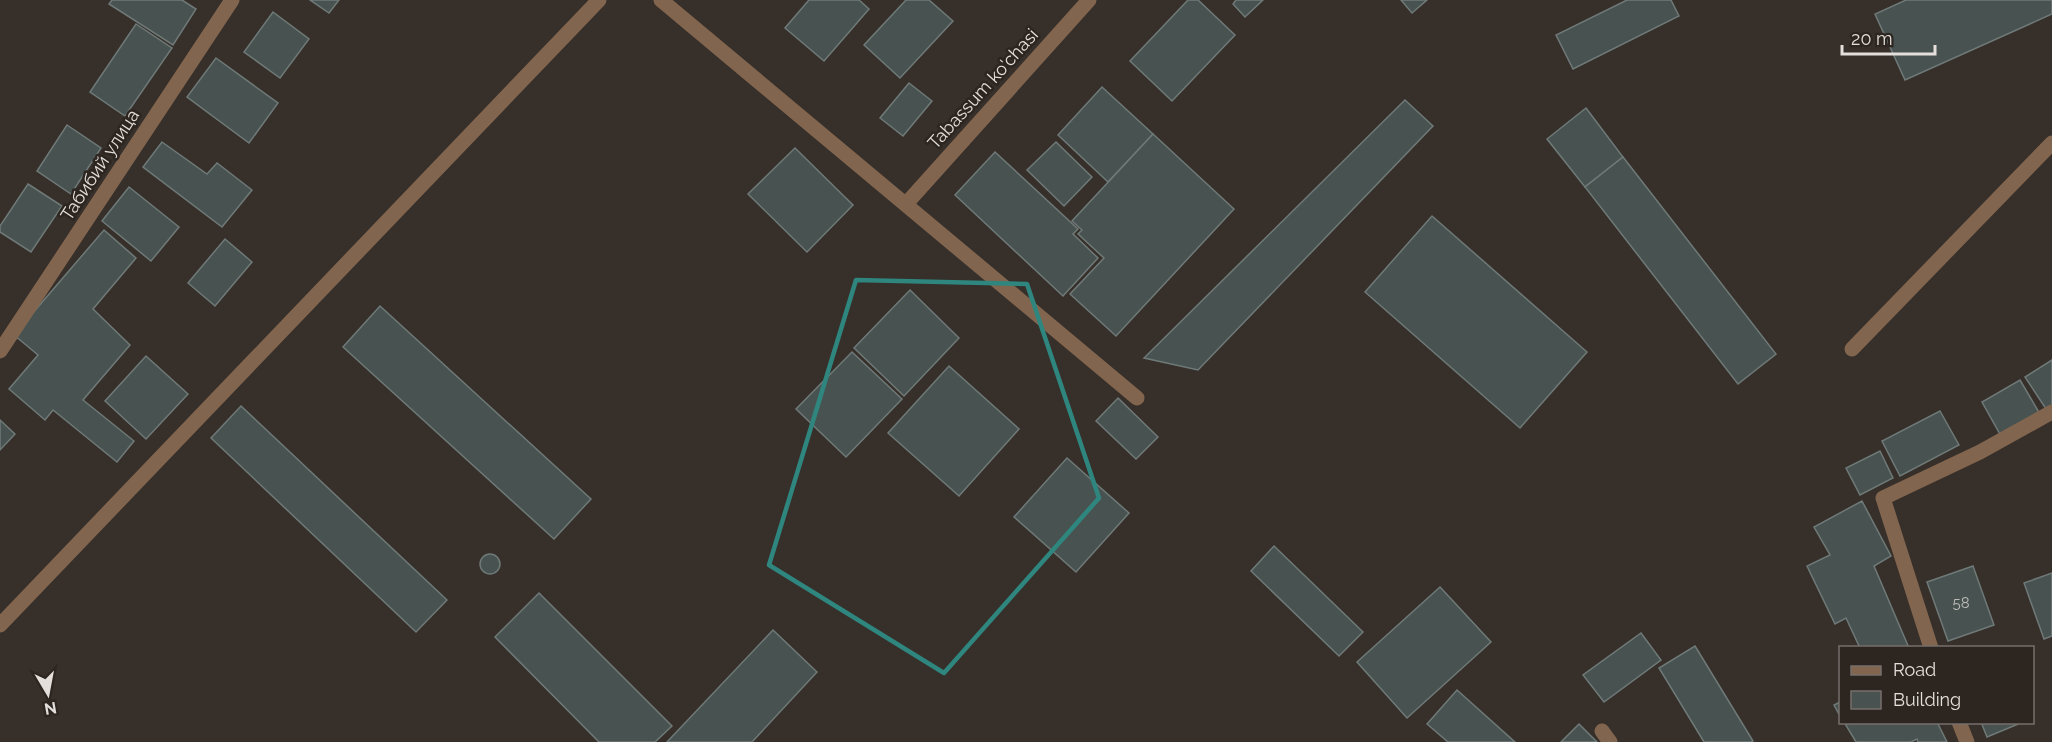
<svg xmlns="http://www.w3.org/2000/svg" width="2052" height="742" font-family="Raleway,sans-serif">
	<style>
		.building { fill: #485351; stroke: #6f7a78; stroke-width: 1.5 }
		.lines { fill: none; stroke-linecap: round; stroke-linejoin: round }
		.minor { stroke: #82654e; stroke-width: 15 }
		.marked { fill: none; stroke: #2f867e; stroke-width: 4.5; stroke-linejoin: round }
		.labels { text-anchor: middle; stroke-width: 5; stroke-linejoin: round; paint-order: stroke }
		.number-label { font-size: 15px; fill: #bdbcb8 }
		.street-label { font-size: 18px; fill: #e4dfdb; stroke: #2c2520 }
	</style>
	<rect width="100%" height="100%" fill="#362f2a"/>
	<g class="building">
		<path d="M 112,0 L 182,0 L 196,9 L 173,45 L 109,4 Z"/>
		<path d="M 310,0 L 339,0 L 329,13 Z"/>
		<path d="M 809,0 L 859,0 L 869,9 L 824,61 L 785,28 Z"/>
		<path d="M 906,0 L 929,0 L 953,21 L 900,78 L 864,45 Z"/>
		<path d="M 1188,0 L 1198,0 L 1235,35 L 1172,101 L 1130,61 Z"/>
		<path d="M 1236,0 L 1263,0 L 1245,17 L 1233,4 Z"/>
		<path d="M 1401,0 L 1427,0 L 1412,13 Z"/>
		<path d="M 1627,0 L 1671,0 L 1679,16 L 1573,69 L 1556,35 Z"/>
		<path d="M 1906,0 L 2052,0 L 2052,14 L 1905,80 L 1875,14 Z"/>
		<path d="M 273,12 L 309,39 L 280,78 L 244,52 Z"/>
		<path d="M 136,24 L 172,48 L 125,116 L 90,92 Z"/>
		<path d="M 216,58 L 278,103 L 249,143 L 187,97 Z"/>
		<path d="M 909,83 L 932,101 L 903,136 L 880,118 Z"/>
		<path d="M 1102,87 L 1153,134 L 1108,182 L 1058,135 Z"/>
		<path d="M 1405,100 L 1433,126 L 1198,370 L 1144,358 Z"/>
		<path d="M 1586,108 L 1623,157 L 1585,187 L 1547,139 Z"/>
		<path d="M 67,125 L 101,148 L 71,194 L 37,171 Z"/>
		<path d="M 1153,134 L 1234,209 L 1116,336 L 1070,294 L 1104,258 L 1078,234 L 1082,230 L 1072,221 Z"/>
		<path d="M 162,142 L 207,174 L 217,163 L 252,190 L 222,227 L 143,167 Z"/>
		<path d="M 1056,142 L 1092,177 L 1064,206 L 1027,170 Z"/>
		<path d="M 795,148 L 853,205 L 807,252 L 748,194 Z"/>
		<path d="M 995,152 L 1078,229 L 1073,234 L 1098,258 L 1063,296 L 955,195 Z"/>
		<path d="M 1623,157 L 1776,354 L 1738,384 L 1585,187 Z"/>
		<path d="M 28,184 L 62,206 L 31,252 L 0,232 L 0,226 Z"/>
		<path d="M 129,187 L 179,227 L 151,261 L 102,221 Z"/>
		<path d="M 1432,216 L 1587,352 L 1520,428 L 1365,292 Z"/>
		<path d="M 104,230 L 136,258 L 93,309 L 130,345 L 83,400 L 134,441 L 117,462 L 53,410 L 45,420 L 9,389 L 38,355 L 14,335 Z"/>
		<path d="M 225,239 L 252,262 L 215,306 L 188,283 Z"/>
		<path d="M 910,290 L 959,338 L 904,396 L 854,348 Z"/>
		<path d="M 380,306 L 591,499 L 554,539 L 343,347 Z"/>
		<path d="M 852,352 L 902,399 L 846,457 L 796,409 Z"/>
		<path d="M 146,356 L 188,394 L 146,439 L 105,401 Z"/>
		<path d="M 2052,360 L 2052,409 L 2048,412 L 2025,377 Z"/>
		<path d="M 949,366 L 1019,429 L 959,496 L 888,433 Z"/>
		<path d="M 2020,380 L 2040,414 L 2001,436 L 1982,402 Z"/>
		<path d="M 1118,398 L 1158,437 L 1136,459 L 1096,421 Z"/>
		<path d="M 241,406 L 447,600 L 416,632 L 211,438 Z"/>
		<path d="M 1940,411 L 1959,445 L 1900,476 L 1882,441 Z"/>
		<path d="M 0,420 L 15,434 L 0,450 Z"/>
		<path d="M 1880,451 L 1893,478 L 1860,495 L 1846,468 Z"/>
		<path d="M 1067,458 L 1129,513 L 1076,572 L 1014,517 Z"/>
		<path d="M 1862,501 L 1891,556 L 1874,566 L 1909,648 L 1860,648 L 1846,618 L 1835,624 L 1807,566 L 1830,555 L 1814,527 Z"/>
		<path d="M 1274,546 L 1363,632 L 1339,656 L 1251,571 Z"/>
		<circle cx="490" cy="564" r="10"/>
		<path d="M 1973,566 L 1994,625 L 1948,641 L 1927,582 Z"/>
		<path d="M 2052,573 L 2052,636 L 2044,639 L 2024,583 Z"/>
		<path d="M 1440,587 L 1491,642 L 1407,718 L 1357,662 Z"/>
		<path d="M 539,593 L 672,726 L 655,742 L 599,742 L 495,637 Z"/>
		<path d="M 773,630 L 817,672 L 752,742 L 667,742 Z"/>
		<path d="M 1641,633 L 1661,660 L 1604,702 L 1583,675 Z"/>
		<path d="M 1695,646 L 1753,741 L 1751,742 L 1704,742 L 1659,668 Z"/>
		<path d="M 1457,690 L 1515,742 L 1448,742 L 1427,724 Z"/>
		<path d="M 1840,702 L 1840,716 L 1834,705 Z"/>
		<path d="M 1844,722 L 1937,722 L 1947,742 L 1918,742 L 1917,739 L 1911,742 L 1856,742 Z"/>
		<path d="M 1981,722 L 2023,722 L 1987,737 Z"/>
		<path d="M 1579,724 L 1597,742 L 1561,742 Z"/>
	</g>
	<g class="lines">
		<g class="minor">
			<path d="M 661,0 L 1137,398"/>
			<path d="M 906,204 L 1089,0"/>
			<path d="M 1852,349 L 2052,143"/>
			<path d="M 0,351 L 232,0"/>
			<path d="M 0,625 L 599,0"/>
			<path d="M 1931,648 L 1883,498 L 1980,452 L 2052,412"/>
			<path d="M 1959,722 L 1967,742"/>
			<path d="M 1602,731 L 1610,742"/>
		</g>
	</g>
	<path class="marked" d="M 856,280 L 1027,284 L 1099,498 L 944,673 L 769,565 Z"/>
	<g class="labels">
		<g class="number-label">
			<text x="1961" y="608">58</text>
		</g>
		<g class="street-label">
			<text transform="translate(983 89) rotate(-48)" y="6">Tabassum ko'chasi</text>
			<text transform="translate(100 165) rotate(-57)" y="6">Табибий улица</text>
		</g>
	</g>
	<rect x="1839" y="646" width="195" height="78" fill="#2c2520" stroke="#766f6b" stroke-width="1.5"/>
	<rect x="1851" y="666" width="30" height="9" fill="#82654e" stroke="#766f6b" stroke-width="1.5"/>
	<text x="1893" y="676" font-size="18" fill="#e4dfdb">Road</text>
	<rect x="1851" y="691" width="30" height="18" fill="#485351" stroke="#766f6b" stroke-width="1.5"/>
	<text x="1893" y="706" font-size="18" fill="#e4dfdb">Building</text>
	<g transform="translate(48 694) rotate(170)" stroke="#2c2520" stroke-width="4.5" paint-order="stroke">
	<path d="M0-4.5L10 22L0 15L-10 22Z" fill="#e4dfdb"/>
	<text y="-9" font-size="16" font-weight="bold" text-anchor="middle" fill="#e4dfdb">N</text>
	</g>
	<path d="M1842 45v9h93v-9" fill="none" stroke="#e4dfdb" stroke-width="3"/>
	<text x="1851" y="45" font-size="18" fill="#e4dfdb" stroke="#2c2520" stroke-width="4.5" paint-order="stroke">20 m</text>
</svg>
